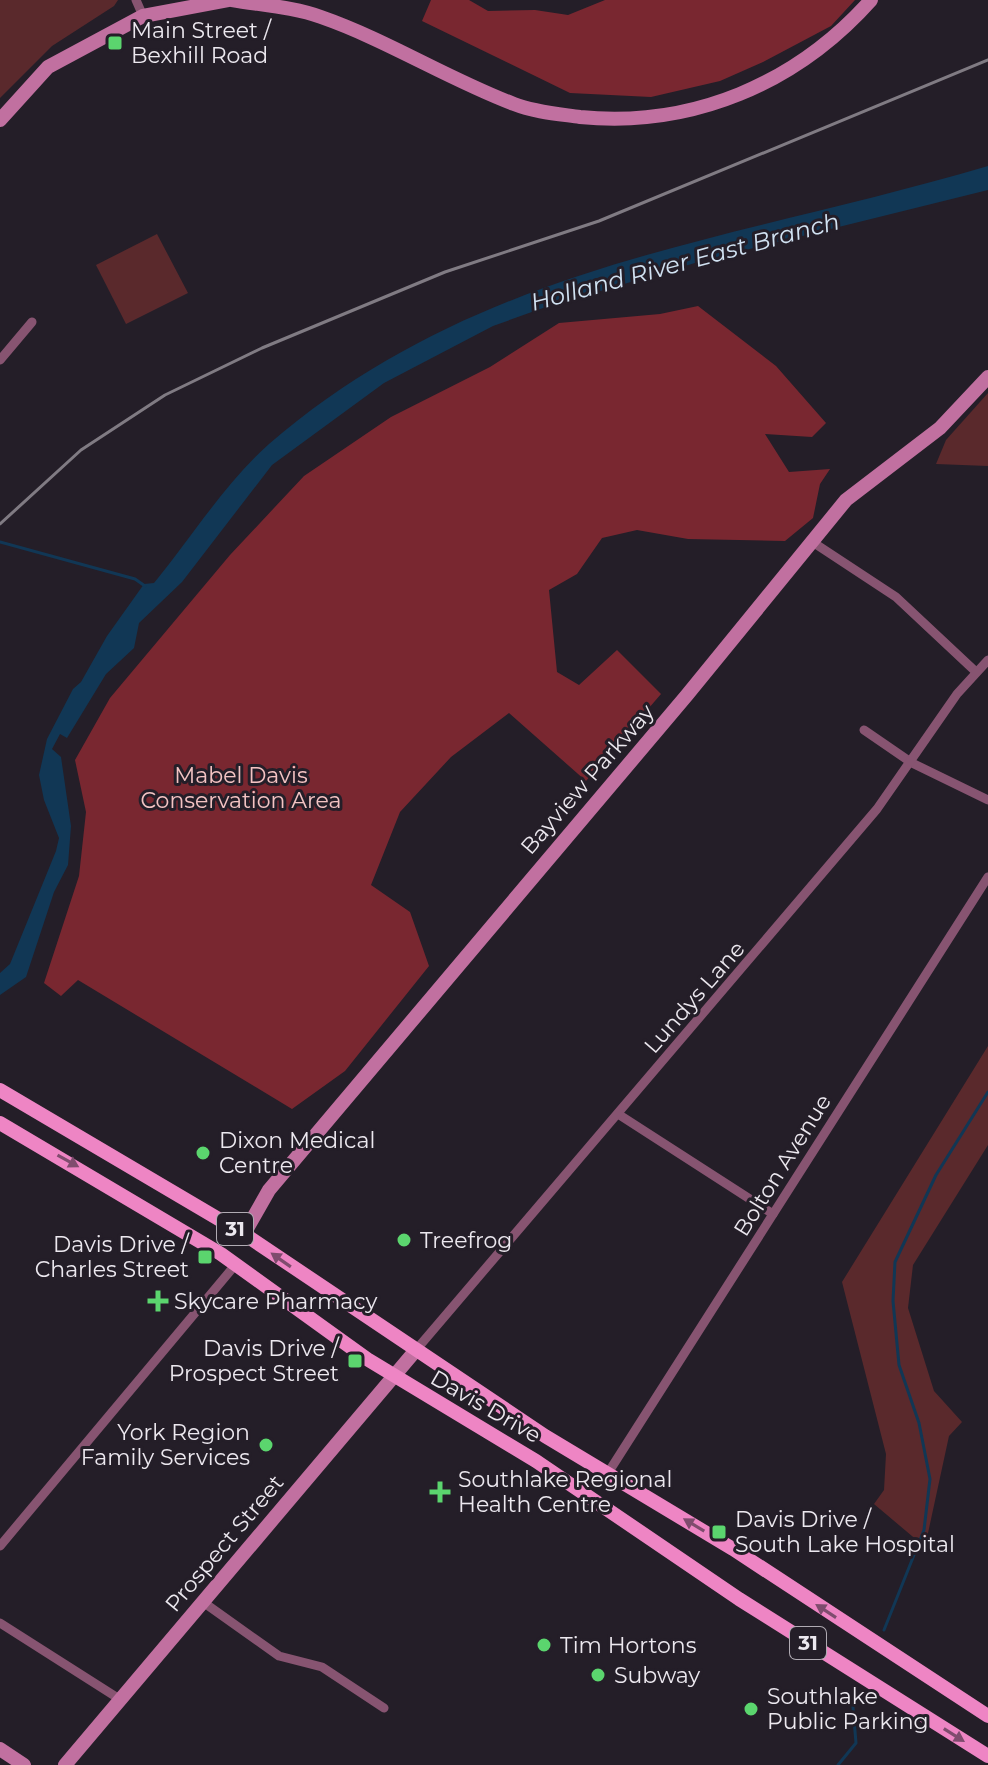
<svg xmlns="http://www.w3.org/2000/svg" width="988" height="1765" font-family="Montserrat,sans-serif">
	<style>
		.green { fill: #5a292c }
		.forest { fill: #792730 }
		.water { fill: #113755 }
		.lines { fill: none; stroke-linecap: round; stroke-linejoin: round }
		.stream { stroke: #113755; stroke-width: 3 }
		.street { stroke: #875471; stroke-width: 9 }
		.secondary { stroke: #c170a0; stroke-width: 14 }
		.primary { stroke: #ee85c4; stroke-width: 14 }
		.rail { stroke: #807b83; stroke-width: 3 }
		.oneway { fill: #7f4c6e }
		.poi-dot { fill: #5bd56e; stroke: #241e28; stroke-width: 3 }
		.labels { text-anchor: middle; stroke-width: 6; stroke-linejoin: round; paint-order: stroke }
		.shield { fill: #241e28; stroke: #b0abb3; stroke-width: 2 }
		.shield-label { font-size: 20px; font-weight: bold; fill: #ece8ef }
		.poi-label { font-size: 22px; fill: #ece8ef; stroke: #241e28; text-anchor: start }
		.park-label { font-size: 22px; fill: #f4c3c3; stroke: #241e28 }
		.street-label { font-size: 22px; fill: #ece8ef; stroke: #241e28 }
		.water-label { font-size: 24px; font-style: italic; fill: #d1e2f2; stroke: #241e28 }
	</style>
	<rect width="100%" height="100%" fill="#241e28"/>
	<g class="green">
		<path d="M 0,0 L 118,0 L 114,6 L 52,46 L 0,98 Z"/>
		<path d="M 157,234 L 188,293 L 126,324 L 96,265 Z"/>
		<path d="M 988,393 L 988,466 L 936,464 L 946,440 Z"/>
		<path d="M 988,1046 L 988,1145 L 913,1265 L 908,1308 L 934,1391 L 962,1422 L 949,1436 L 925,1547 L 874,1504 L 884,1490 L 886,1454 L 842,1282 Z"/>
	</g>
	<g class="forest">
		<path d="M 431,0 L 469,0 L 488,11 L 535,10 L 568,15 L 605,0 L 855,0 L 831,26 L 763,62 L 720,81 L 651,97 L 570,93 L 422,21 Z"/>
		<path d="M 698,306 L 776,366 L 826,423 L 812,437 L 765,434 L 789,472 L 830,469 L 820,484 L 813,518 L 785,541 L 688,539 L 637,530 L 602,538 L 577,574 L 549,590 L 557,672 L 579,685 L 617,650 L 661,694 L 586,781 L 509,713 L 451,757 L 400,812 L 371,885 L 410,912 L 429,966 L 345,1071 L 292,1109 L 78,980 L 61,996 L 44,983 L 79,876 L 86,812 L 75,760 L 110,698 L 230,555 L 304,476 L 391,417 L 490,367 L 559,323 L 660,314 Z"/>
	</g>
	<path class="water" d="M 988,166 L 988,190 L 705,260 L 543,308 L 493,326 L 384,383 L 272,465 L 182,582 L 139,623 L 134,648 L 106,674 L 67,738 L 60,734 L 52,749 L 61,757 L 71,826 L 68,865 L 54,892 L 26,977 L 0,995 L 0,973 L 10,964 L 56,851 L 59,838 L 44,800 L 39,775 L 47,739 L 73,689 L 81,682 L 107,636 L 144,584 L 154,583 C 190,539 226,482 269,444 C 481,262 732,242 988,166 Z"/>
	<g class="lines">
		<g class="stream">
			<path d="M 0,542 L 135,579 L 145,586"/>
			<path d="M 884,1630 L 924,1530 L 930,1479 L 919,1423 L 899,1365 L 893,1301 L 895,1262 L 936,1175 L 988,1092"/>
			<path d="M 838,1765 L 856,1743 L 852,1696"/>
		</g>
		<g class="street">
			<path d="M 136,0 L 143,16"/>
			<path d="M 0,360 L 32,322"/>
			<path d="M 811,541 L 896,597 L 975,671"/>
			<path d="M 864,730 L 912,763 L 988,800"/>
			<path d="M 618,1114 L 773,1214"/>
			<path d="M 416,1350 L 877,809 L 957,694 L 988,660"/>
			<path d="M 608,1473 L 988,877"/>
			<path d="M 0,1546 L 236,1264"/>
			<path d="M 203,1602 L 279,1656 L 322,1667 L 384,1708"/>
			<path d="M 0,1623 L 121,1700"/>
		</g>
		<g class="secondary">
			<path d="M 232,0 C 261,5 294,7 321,17 C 387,40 448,79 514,104 C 534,112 559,114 580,117 C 692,128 796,84 871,0"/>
			<path d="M 0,120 L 48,67 L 143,16 L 228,0"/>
			<path d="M 244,1234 L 269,1190 L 687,695 L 846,500 L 940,428 L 988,377"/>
			<path d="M 0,1749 L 24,1765"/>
			<path d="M 65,1765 L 416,1350"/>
		</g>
		<g class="primary">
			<path d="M 0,1090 L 244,1234 L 545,1436 L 733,1549 L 988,1716"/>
			<path d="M 0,1123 L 221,1254 L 367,1359 L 536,1461 L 739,1599 L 988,1756"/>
		</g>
		<path class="rail" d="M 0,524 L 81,450 L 165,395 L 262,348 L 445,272 L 599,221 L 988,60"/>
	</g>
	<defs><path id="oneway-solid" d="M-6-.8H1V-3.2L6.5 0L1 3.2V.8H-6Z" transform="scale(2)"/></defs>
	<g class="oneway">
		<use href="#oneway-solid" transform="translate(68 1161) rotate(29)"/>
		<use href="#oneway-solid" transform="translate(281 1260) rotate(-145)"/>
		<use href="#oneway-solid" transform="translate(694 1525) rotate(-149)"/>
		<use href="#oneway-solid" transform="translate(826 1611) rotate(-147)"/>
		<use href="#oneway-solid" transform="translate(954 1735) rotate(32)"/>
	</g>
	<g class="poi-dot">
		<rect x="107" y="35" width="16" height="16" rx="4"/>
		<circle cx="203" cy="1153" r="8"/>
		<circle cx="404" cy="1240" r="8"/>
		<rect x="197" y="1249" width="16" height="16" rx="4"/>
		<path d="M154 1289h8v8h8v8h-8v8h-8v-8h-8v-8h8z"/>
		<rect x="347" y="1353" width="16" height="16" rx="4"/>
		<circle cx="266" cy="1445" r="8"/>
		<path d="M436 1480h8v8h8v8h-8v8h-8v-8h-8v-8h8z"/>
		<rect x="711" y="1524" width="16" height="16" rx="4"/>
		<circle cx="544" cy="1645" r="8"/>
		<circle cx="598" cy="1675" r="8"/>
		<circle cx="751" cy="1709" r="8"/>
	</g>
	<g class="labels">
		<g class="shield">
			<rect x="217" y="1213" width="36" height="32" rx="6"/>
			<rect x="790" y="1627" width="36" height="32" rx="6"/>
		</g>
		<g class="shield-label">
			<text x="235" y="1236">31</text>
			<text x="808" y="1650">31</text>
		</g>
		<g class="poi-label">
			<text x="131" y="38">Main Street /<tspan x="131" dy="25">Bexhill Road</tspan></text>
			<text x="219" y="1148">Dixon Medical<tspan x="219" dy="25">Centre</tspan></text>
			<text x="420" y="1248">Treefrog</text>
			<text x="189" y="1252" text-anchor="end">Davis Drive /<tspan x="189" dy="25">Charles Street</tspan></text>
			<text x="174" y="1309">Skycare Pharmacy</text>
			<text x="339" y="1356" text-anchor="end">Davis Drive /<tspan x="339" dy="25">Prospect Street</tspan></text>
			<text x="250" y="1440" text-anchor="end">York Region<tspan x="250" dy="25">Family Services</tspan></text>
			<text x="458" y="1487">Southlake Regional<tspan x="458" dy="25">Health Centre</tspan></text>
			<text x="735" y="1527">Davis Drive /<tspan x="735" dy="25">South Lake Hospital</tspan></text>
			<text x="560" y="1653">Tim Hortons</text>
			<text x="614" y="1683">Subway</text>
			<text x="767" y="1704">Southlake<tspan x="767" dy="25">Public Parking</tspan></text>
		</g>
		<g class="park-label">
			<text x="241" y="783">Mabel Davis<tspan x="241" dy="25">Conservation Area</tspan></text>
		</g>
		<g class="street-label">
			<text transform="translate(587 779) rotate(-49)" y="8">Bayview Parkway</text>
			<text transform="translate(694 997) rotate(-49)" y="8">Lundys Lane</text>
			<text transform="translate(782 1165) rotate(-58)" y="8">Bolton Avenue</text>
			<text transform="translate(486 1406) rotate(30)" y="8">Davis Drive</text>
			<text transform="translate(224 1543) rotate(-50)" y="8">Prospect Street</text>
		</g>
		<g class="water-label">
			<text transform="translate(685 262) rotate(-15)" y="8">Holland River East Branch</text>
		</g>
	</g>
</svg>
